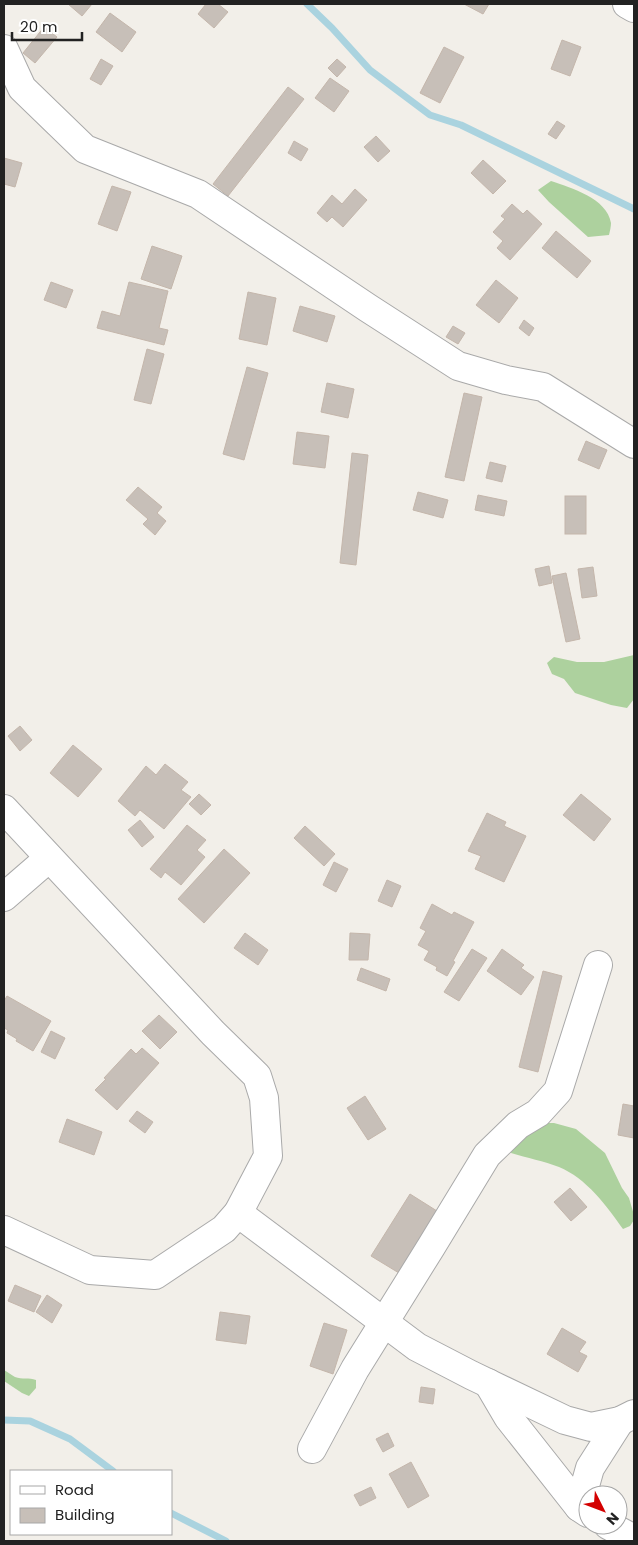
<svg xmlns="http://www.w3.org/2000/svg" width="638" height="1545" font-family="Poppins,sans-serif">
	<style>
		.forest { fill: #add19e }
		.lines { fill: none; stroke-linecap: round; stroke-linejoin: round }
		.stream { stroke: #aad3df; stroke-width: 7 }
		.building { fill: #c7bfb8; stroke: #c4b6ab }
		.minor-casing { stroke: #a9a9a9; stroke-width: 30 }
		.minor { stroke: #fff; stroke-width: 28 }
	</style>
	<rect width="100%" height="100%" fill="#f2efe9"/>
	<g class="forest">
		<path d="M 551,181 C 571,188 607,198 611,223 C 611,226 610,231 609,235 L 588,237 L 549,202 L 538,190 Z"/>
		<path d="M 634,655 L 634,699 L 627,708 L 611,705 L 575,693 L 564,679 L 552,674 L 547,663 L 554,657 L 577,662 L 604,662 Z"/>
		<path d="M 541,1123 L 554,1123 L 576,1129 L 605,1153 L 622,1188 L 629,1198 L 634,1215 L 634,1220 L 630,1226 L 623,1229 C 607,1206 586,1178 559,1167 C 544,1161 527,1158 511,1153 L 513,1141 Z"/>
		<path d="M 4,1370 C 8,1372 11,1375 15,1377 C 22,1380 29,1377 36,1380 L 36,1388 L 29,1396 L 22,1393 L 4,1381 Z"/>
	</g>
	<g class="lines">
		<g class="stream">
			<path d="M 307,4 L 332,28 L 370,70 L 430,115 L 461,125 L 634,209"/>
			<path d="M 4,1420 L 30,1421 L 70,1439 L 113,1471"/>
			<path d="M 171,1513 L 226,1541"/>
		</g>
	</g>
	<g class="building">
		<path d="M 68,4 L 92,4 L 82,16 Z"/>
		<path d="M 206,4 L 218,4 L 228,12 L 214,28 L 198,14 Z"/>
		<path d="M 464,4 L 489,4 L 483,14 Z"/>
		<path d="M 110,13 L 136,32 L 122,52 L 96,32 Z"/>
		<path d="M 44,27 L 57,37 L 35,63 L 23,53 Z"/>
		<path d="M 562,40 L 581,47 L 570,76 L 551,69 Z"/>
		<path d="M 444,47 L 464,57 L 440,103 L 420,93 Z"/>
		<path d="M 101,59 L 113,66 L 101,85 L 90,79 Z"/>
		<path d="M 337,59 L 346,67 L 337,77 L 328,68 Z"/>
		<path d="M 330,78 L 349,91 L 334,112 L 315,98 Z"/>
		<path d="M 288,87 L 304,99 L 228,196 L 213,184 Z"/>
		<path d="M 557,121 L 565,126 L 556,139 L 548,134 Z"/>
		<path d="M 376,136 L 390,151 L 378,162 L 364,147 Z"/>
		<path d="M 294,141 L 308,149 L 301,161 L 288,153 Z"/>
		<path d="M 4,158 L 22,163 L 15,187 L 4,184 Z"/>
		<path d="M 483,160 L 506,181 L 493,194 L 471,173 Z"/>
		<path d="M 112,186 L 131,192 L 117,231 L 98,224 Z"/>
		<path d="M 355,189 L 367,200 L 343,227 L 332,217 L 327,222 L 317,213 L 332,195 L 342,204 Z"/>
		<path d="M 512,204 L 523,214 L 527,210 L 542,224 L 510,260 L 497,248 L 503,241 L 493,232 L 505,219 L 501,216 Z"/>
		<path d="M 556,231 L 591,261 L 577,278 L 542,248 Z"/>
		<path d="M 152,246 L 182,256 L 171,289 L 141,279 Z"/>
		<path d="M 496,280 L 518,298 L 499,323 L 476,305 Z"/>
		<path d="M 51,282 L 73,290 L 66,308 L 44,300 Z"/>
		<path d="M 129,282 L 168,291 L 159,328 L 168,330 L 164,345 L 97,328 L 102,311 L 120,316 Z"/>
		<path d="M 248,292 L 276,298 L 267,345 L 239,339 Z"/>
		<path d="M 300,306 L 335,316 L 327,342 L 293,331 Z"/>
		<path d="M 524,320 L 534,328 L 529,336 L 519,328 Z"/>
		<path d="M 453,326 L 465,333 L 458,344 L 446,337 Z"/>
		<path d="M 147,349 L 164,354 L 151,404 L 134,400 Z"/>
		<path d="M 247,367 L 268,373 L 244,460 L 223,454 Z"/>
		<path d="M 327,383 L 354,389 L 348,418 L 321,412 Z"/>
		<path d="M 464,393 L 482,397 L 464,481 L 445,477 Z"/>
		<path d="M 297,432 L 329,436 L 325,468 L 293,464 Z"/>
		<path d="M 586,441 L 607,450 L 599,469 L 578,460 Z"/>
		<path d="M 352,453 L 368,455 L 356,565 L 340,563 Z"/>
		<path d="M 490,462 L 506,466 L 502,482 L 486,478 Z"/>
		<path d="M 138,487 L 162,507 L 157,513 L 166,521 L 155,535 L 143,524 L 148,519 L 126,500 Z"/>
		<path d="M 418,492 L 448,500 L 443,518 L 413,510 Z"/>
		<path d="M 478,495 L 507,501 L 504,516 L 475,510 Z"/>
		<rect x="565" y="496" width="21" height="38"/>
		<path d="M 549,566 L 552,583 L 539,586 L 535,569 Z"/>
		<path d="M 593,567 L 597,596 L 582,598 L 578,569 Z"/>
		<path d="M 566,573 L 580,639 L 566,642 L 552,576 Z"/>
		<path d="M 20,726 L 32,740 L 20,751 L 8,736 Z"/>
		<path d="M 73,745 L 102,769 L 78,797 L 50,773 Z"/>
		<path d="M 165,764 L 188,782 L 181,790 L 191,797 L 164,829 L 140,810 L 135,816 L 118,801 L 146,766 L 156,775 Z"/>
		<path d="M 199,794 L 211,805 L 201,815 L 189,804 Z"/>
		<path d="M 581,794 L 611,819 L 594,841 L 563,815 Z"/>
		<path d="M 487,813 L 506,822 L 504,826 L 526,836 L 504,882 L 475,869 L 481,856 L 468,851 Z"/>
		<path d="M 140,820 L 154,837 L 142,847 L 128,830 Z"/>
		<path d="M 187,825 L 206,840 L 197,850 L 205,857 L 181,885 L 165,872 L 161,878 L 150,869 Z"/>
		<path d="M 305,826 L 335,854 L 324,866 L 294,838 Z"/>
		<path d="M 224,849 L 250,873 L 204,923 L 178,899 Z"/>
		<path d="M 334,862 L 348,869 L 336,892 L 323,885 Z"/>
		<path d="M 387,880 L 401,886 L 392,907 L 378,901 Z"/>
		<path d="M 432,904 L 452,915 L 454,912 L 474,922 L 453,961 L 455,962 L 447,976 L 436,970 L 437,967 L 424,960 L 429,951 L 418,945 L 426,931 L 420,928 Z"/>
		<path d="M 245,933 L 268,950 L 258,965 L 234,948 Z"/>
		<path d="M 350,933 L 370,934 L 368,960 L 349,960 Z"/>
		<path d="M 472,949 L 487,958 L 459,1001 L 444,992 Z"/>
		<path d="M 502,949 L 524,965 L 521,968 L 534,977 L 521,995 L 487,971 Z"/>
		<path d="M 361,968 L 390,979 L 386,991 L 357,980 Z"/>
		<path d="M 543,971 L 562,976 L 538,1072 L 519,1067 Z"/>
		<path d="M 7,996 L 51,1021 L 33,1051 L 16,1041 L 17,1039 L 7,1033 L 8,1030 L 4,1028 L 4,1001 Z"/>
		<path d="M 159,1015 L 177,1032 L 160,1049 L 142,1031 Z"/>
		<path d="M 51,1031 L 65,1038 L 55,1059 L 41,1052 Z"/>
		<path d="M 142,1048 L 159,1063 L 117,1110 L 95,1090 L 106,1079 L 104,1078 L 131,1049 L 136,1054 Z"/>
		<path d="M 365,1096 L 386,1129 L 368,1140 L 347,1108 Z"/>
		<path d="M 623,1104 L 634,1106 L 634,1138 L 618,1135 Z"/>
		<path d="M 137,1111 L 153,1122 L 145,1133 L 129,1121 Z"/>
		<path d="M 67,1119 L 102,1132 L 94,1155 L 59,1142 Z"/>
		<path d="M 570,1188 L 587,1207 L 571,1221 L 554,1202 Z"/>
		<path d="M 410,1194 L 437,1211 L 399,1273 L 371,1256 Z"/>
		<path d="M 15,1285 L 41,1296 L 34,1312 L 8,1301 Z"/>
		<path d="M 47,1295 L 62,1305 L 52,1323 L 36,1312 Z"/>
		<path d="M 220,1312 L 250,1316 L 246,1344 L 216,1340 Z"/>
		<path d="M 324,1323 L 347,1330 L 333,1374 L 310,1366 Z"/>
		<path d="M 562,1328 L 586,1342 L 579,1352 L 587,1356 L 578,1372 L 547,1354 Z"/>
		<path d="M 421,1387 L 435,1389 L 433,1404 L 419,1402 Z"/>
		<path d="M 388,1433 L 394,1446 L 383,1452 L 376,1439 Z"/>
		<path d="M 411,1462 L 429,1496 L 408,1508 L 389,1474 Z"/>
		<path d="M 371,1487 L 376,1498 L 360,1506 L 354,1495 Z"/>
	</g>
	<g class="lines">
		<defs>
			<g id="minor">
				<path d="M 627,4 L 634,8"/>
				<path d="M 4,49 L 22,88 L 85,149 L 198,194 L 368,308 L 458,366 L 506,380 L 543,387 L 634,444"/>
				<path d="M 4,809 L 213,1033 L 257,1076 L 264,1098 L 268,1156 L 238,1213 L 224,1229 L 155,1275 L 90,1270 L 4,1230"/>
				<path d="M 4,897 L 49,858"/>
				<path d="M 238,1213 L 417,1347 L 471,1375 L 565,1420 L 591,1427 L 620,1421 L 634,1414"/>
				<path d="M 488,1383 L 508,1417 L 579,1507 L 588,1513"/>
				<path d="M 312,1449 L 355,1369 L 431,1247 L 487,1155 L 518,1125 L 538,1113 L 558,1091 L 598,965"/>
				<path d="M 579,1507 L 590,1468 L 620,1421"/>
				<path d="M 608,1525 L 634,1539"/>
			</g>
		</defs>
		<use href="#minor" class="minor-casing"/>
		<use href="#minor" class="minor"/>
	</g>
	<rect width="638" height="1545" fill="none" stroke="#222222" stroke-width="10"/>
	<rect x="10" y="1470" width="162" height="65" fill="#ffffff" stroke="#a7a7a7"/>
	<rect x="20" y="1486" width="25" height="8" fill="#ffffff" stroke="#a7a7a7"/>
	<text x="55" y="1495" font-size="15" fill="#222222">Road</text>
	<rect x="20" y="1508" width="25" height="15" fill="#c7bfb8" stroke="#a7a7a7"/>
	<text x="55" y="1520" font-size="15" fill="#222222">Building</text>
	<g transform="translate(603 1510) rotate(132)"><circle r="24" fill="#ffffff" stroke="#a7a7a7"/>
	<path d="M0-4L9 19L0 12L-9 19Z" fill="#d40000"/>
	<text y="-8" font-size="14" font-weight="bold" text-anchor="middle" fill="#222222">N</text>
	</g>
	<path d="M12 32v8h70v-8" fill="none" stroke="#222222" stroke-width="2.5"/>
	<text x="20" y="32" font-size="15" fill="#222222" stroke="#ffffff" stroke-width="4" paint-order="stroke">20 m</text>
</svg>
